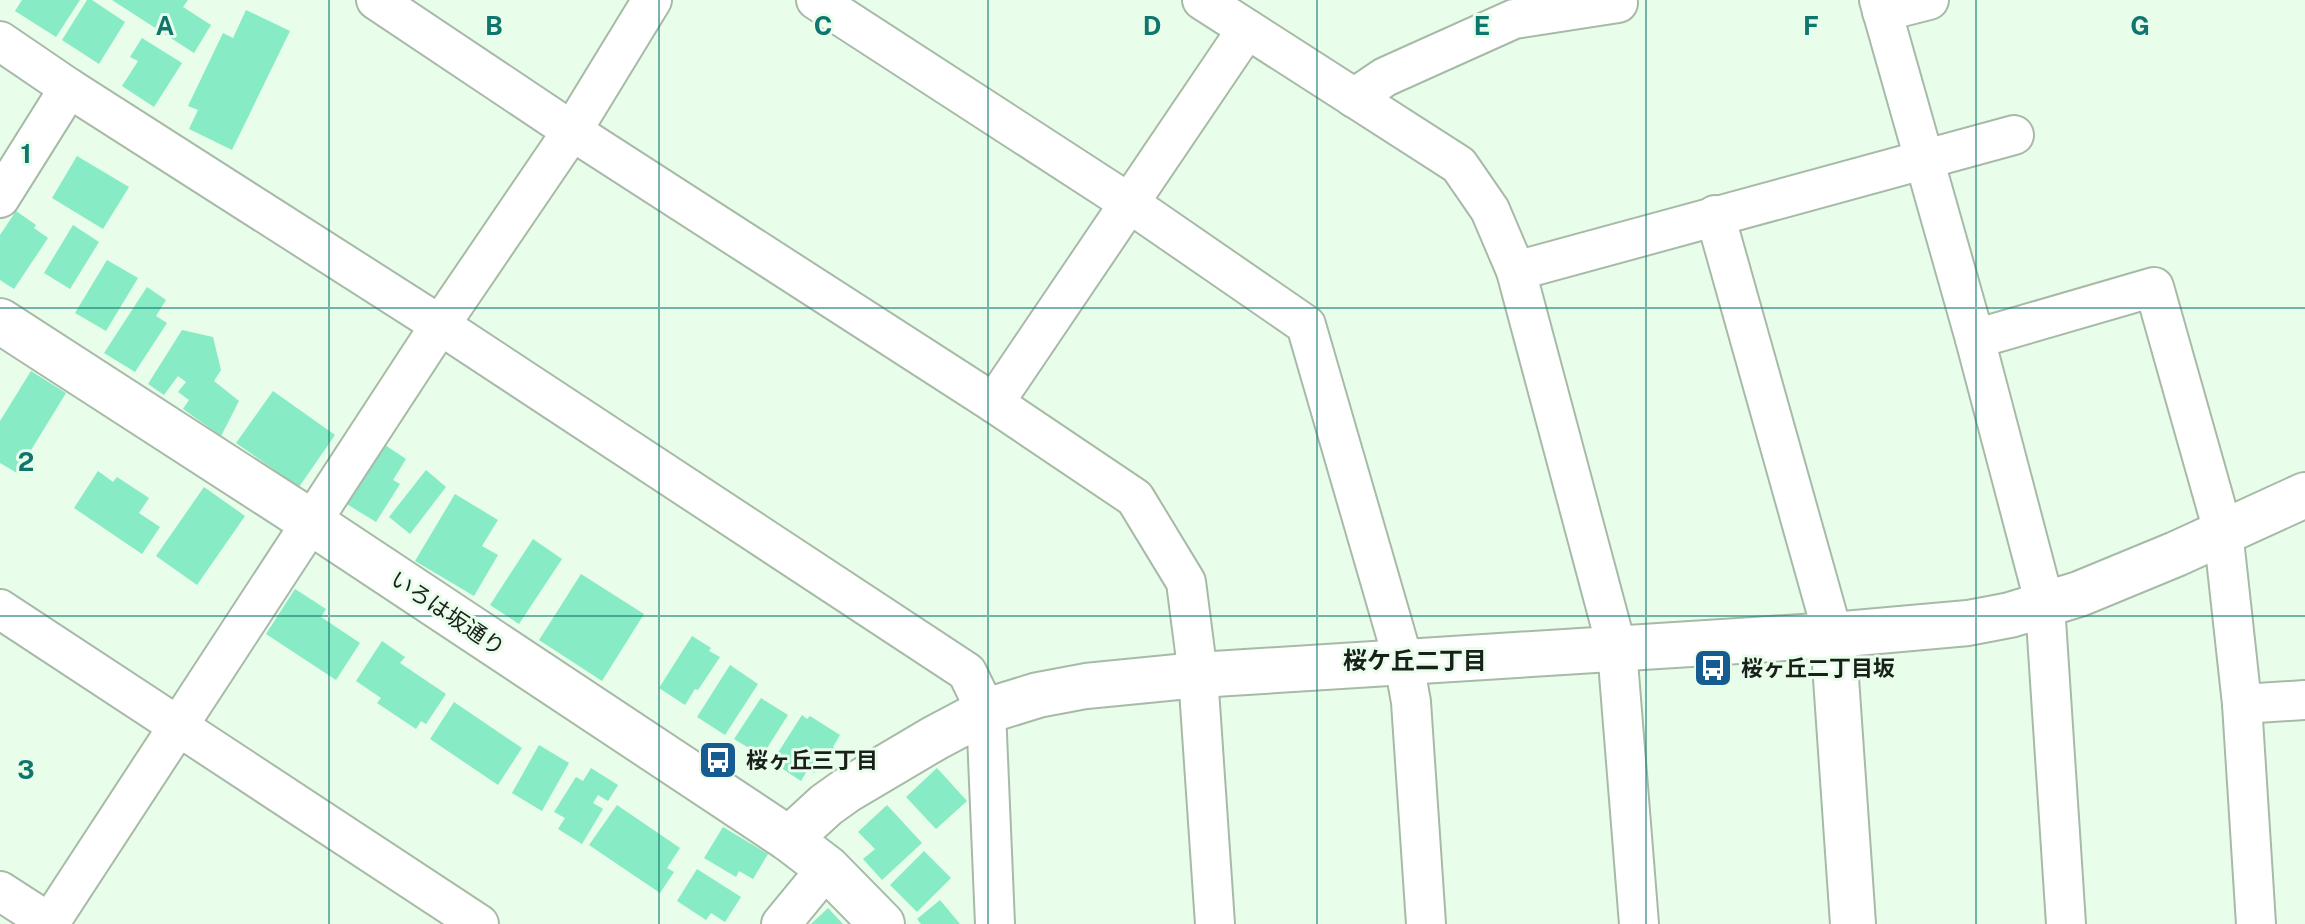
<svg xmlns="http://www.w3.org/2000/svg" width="2305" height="924" font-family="'Public Sans','Noto Sans JP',sans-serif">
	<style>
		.building { fill: #87ebc5 }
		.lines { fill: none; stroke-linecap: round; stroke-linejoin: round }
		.minor-casing { stroke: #a7baa8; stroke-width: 42 }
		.tertiary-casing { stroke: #a7baa8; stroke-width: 48 }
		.minor { stroke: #fff; stroke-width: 38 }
		.tertiary { stroke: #fff; stroke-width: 44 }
		.grid { fill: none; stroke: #0f766e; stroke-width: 2; stroke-opacity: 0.55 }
		.labels { text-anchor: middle; stroke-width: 6; stroke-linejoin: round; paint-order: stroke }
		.street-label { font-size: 22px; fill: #19201a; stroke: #e8fdea }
		.poi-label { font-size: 22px; font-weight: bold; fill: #19201a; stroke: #e8fdea; text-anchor: start }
		.neighbourhood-label { font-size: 24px; font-weight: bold; fill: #19201a; stroke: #e8fdea }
		.grid-label { font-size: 26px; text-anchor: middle; font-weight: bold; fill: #0f766e; stroke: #e8fdea; stroke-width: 6; stroke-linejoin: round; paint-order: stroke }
	</style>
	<rect width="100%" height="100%" fill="#e8fdea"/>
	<g class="building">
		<path d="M 22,0 L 80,0 L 56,37 L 15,11 Z"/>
		<path d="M 87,0 L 92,0 L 125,22 L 99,64 L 62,40 Z"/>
		<path d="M 112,0 L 188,0 L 183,7 L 211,25 L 194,53 Z"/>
		<path d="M 246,10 L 290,31 L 232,150 L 189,129 L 198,110 L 188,106 L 223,33 L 233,38 Z"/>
		<path d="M 142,38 L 182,63 L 154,107 L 122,86 L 138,61 L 130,57 Z"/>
		<path d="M 77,156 L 129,187 L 103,229 L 52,198 Z"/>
		<path d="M 16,211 L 36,225 L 34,228 L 48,238 L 14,289 L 0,280 L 0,235 Z"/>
		<path d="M 73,225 L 99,242 L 70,289 L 44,273 Z"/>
		<path d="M 107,260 L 138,278 L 106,331 L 75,313 Z"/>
		<path d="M 147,287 L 166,300 L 156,316 L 167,323 L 135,372 L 104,353 Z"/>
		<path d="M 182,330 L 213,337 L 221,370 L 214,381 L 239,401 L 221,436 L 183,409 L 189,400 L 178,392 L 186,382 L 178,376 L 164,395 L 148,384 Z"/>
		<path d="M 31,371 L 66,393 L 17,473 L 0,463 L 0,421 Z"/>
		<path d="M 273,391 L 335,435 L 299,487 L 236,443 Z"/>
		<path d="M 382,443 L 406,459 L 393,480 L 400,484 L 376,522 L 345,503 Z"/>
		<path d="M 426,470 L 446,487 L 410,534 L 389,517 Z"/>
		<path d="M 98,471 L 113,482 L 117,477 L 149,498 L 139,513 L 160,527 L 142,554 L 74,508 Z"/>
		<path d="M 204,487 L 245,516 L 197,585 L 156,556 Z"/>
		<path d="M 455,494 L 498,520 L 482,546 L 498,555 L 474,596 L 415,561 Z"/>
		<path d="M 533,539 L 562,559 L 519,624 L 490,605 Z"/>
		<path d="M 581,574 L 644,614 L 602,681 L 539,640 Z"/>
		<path d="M 295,589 L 326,609 L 321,617 L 360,643 L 336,680 L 266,634 Z"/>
		<path d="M 692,636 L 711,648 L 709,651 L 720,657 L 698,690 L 695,689 L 685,705 L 659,688 Z"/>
		<path d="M 382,641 L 405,657 L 400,663 L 446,694 L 426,724 L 421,721 L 416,729 L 377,703 L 381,698 L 356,681 Z"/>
		<path d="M 730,665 L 758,684 L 725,735 L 697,717 Z"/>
		<path d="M 761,698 L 788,715 L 762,756 L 734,739 Z"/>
		<path d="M 454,702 L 522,748 L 498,785 L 430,739 Z"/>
		<path d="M 802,715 L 807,719 L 810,716 L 840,735 L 833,747 L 836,749 L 823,769 L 818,767 L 814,773 L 808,769 L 801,781 L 772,762 Z"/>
		<path d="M 539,745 L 569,763 L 542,811 L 512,793 Z"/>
		<path d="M 591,768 L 618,785 L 608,801 L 598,795 L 593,803 L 603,809 L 582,844 L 558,829 L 565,818 L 554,812 L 576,777 L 583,781 Z"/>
		<path d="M 937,768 L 967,801 L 936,829 L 906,797 Z"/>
		<path d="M 617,805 L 680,848 L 667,868 L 674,872 L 660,893 L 589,845 Z"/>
		<path d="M 887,805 L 922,843 L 882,880 L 863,859 L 875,849 L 858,832 Z"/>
		<path d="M 723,827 L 768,854 L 753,879 L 739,871 L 736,877 L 704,858 Z"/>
		<path d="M 924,851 L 951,878 L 917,912 L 890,885 Z"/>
		<path d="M 697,869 L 741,897 L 725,922 L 711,913 L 706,920 L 677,901 Z"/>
		<path d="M 940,900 L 960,924 L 921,924 L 917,919 Z"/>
		<path d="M 828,908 L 843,924 L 811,924 Z"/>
	</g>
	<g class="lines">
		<defs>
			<g id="minor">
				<path d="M 376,0 L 572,131 L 994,403 L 1135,498 L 1186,582 L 1198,675 L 1215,924"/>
				<path d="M 816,0 L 1129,203 L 1306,325 L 1404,663 L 1411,702 L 1426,924"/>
				<path d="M 1202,0 L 1459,165 L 1490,210 L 1516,271 L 1617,649 L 1639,924"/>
				<path d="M 1879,0 L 1975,339 L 2045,605 L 2066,924"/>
				<path d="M 1882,12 L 1929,0"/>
				<path d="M 0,41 L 69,88 L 440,325 L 967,672 L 986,711 L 995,924"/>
				<path d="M 1354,98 L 1385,77 L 1514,19 L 1618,3"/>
				<path d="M 0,198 L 69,88"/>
				<path d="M 1715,215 L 1833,635"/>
				<path d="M 1516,271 L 2014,135"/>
				<path d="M 1975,339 L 2154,287 L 2223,531 L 2242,704 L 2256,924"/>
				<path d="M 994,403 L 1247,29"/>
				<path d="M 0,609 L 479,924"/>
				<path d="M 2242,704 L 2305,700"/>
				<path d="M 0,891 L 51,924"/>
				<path d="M 49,924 L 440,325 L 572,131 L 652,0"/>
				<path d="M 781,924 L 827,868"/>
			</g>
			<g id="tertiary">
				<path d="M 0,321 L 311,522 L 789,839 L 827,868 L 882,924"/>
				<path d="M 1833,635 L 1853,924"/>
				<path d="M 789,839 L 826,805 L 847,790 L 935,738 L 986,711 L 1038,695 L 1086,686 L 1198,675 L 1833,635 L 1968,623 L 2010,615 L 2079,594 L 2176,554 L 2305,495"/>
			</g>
		</defs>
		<use href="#minor" class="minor-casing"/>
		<use href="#tertiary" class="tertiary-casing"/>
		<use href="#minor" class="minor"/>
		<use href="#tertiary" class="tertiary"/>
	</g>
	<path class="grid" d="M 329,0 L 329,924M 659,0 L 659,924M 988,0 L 988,924M 1317,0 L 1317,924M 1646,0 L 1646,924M 1976,0 L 1976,924M 0,308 L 2305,308M 0,616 L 2305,616"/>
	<defs>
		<symbol id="bus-square" viewBox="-11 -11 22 22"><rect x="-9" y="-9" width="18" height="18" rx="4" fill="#165c90" stroke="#e8fdea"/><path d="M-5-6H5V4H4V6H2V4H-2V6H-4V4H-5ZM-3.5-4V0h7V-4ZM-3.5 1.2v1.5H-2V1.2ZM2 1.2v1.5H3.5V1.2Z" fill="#fff"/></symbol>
	</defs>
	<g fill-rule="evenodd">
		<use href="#bus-square" x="1691" y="646" width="44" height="44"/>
		<use href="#bus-square" x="696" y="738" width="44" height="44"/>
	</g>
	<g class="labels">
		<g class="street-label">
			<text transform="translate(448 613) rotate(34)" y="8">いろは坂通り</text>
		</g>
		<g class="poi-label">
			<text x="1741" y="676">桜ヶ丘二丁目坂</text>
			<text x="746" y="768">桜ヶ丘三丁目</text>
		</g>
		<g class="neighbourhood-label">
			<text x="1415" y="669">桜ケ丘二丁目</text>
		</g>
	</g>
	<g class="grid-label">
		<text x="165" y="35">A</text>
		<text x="494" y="35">B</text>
		<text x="823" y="35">C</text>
		<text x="1152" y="35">D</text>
		<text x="1482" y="35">E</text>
		<text x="1811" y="35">F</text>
		<text x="2140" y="35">G</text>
		<text x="26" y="163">1</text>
		<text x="26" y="471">2</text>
		<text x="26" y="779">3</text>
	</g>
</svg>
